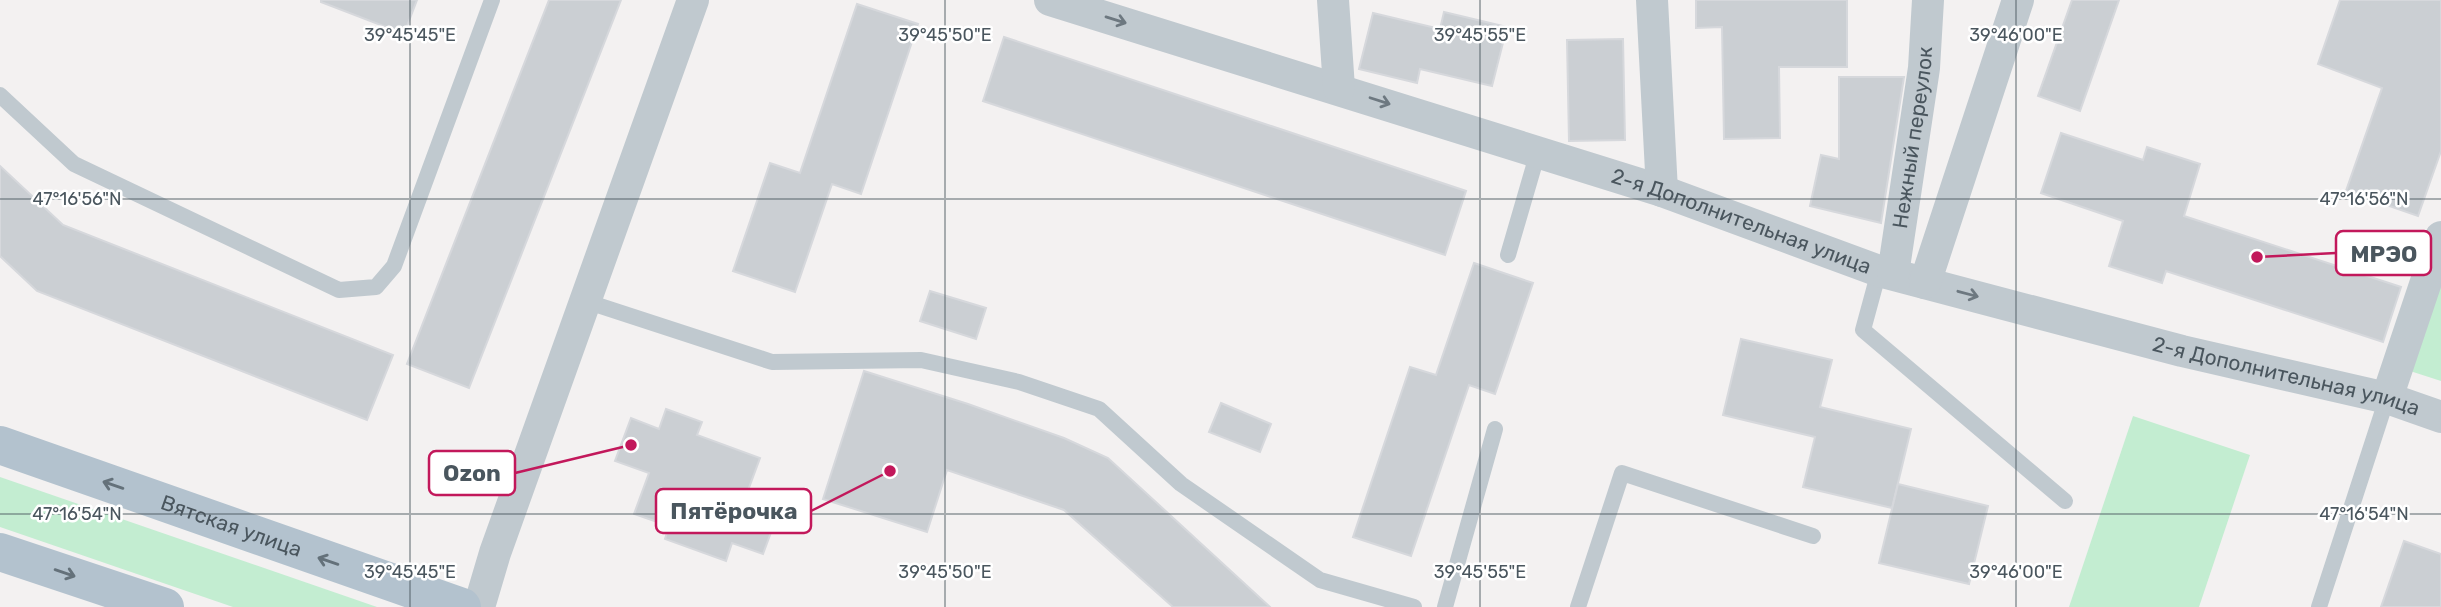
<svg xmlns="http://www.w3.org/2000/svg" width="2441" height="607" font-family="Rubik,sans-serif">
	<style>
		.green { fill: #c3edd1 }
		.building { fill: #cbcfd3; stroke: #d6d8dc; stroke-width: 2 }
		.lines { fill: none; stroke-linecap: round; stroke-linejoin: round }
		.service { stroke: #c0c9cf; stroke-width: 16 }
		.minor { stroke: #c0c9cf; stroke-width: 32 }
		.primary { stroke: #b3c2ce; stroke-width: 38 }
		.oneway { stroke: #6d7880 }
		.oneway2 { stroke: #64717a }
		.ticks { fill: none; stroke: #4a565e; stroke-width: 2; stroke-opacity: 0.45 }
		.labels { text-anchor: middle; stroke-width: 5; stroke-linejoin: round; paint-order: stroke }
		.street-label { font-size: 21px; fill: #4a565e; stroke: #fff }
		.ticks-label { font-size: 18px; text-anchor: middle; fill: #4a565e; stroke: #fff; stroke-width: 5; stroke-linejoin: round; paint-order: stroke }
		.leader { fill: none; stroke: #c2185b; stroke-width: 2.5 }
		.callout-dot { fill: #c2185b; stroke: #fff; stroke-width: 2.5 }
		.callout { fill: #fff; stroke: #c2185b; stroke-width: 2.5 }
		.callout-label { font-size: 23px; text-anchor: middle; font-weight: bold; fill: #4a565e }
	</style>
	<rect width="100%" height="100%" fill="#f3f1f1"/>
	<g class="green">
		<path d="M 2441,267 L 2441,381 L 2407,370 Z"/>
		<path d="M 2133,416 L 2250,455 L 2199,607 L 2069,607 Z"/>
		<path d="M 0,477 L 377,607 L 233,607 L 0,527 Z"/>
	</g>
	<g class="building">
		<path d="M 321,0 L 417,0 L 404,34 L 321,2 Z"/>
		<path d="M 549,0 L 621,0 L 469,388 L 407,364 Z"/>
		<path d="M 1696,0 L 1847,0 L 1847,67 L 1779,67 L 1780,138 L 1724,139 L 1722,27 L 1696,28 Z"/>
		<path d="M 2072,0 L 2119,0 L 2080,111 L 2038,96 Z"/>
		<path d="M 2340,0 L 2441,0 L 2441,151 L 2418,216 L 2346,191 L 2382,88 L 2318,64 Z"/>
		<path d="M 857,4 L 918,24 L 861,194 L 832,184 L 795,292 L 733,271 L 770,163 L 800,173 Z"/>
		<path d="M 1444,12 L 1507,27 L 1492,86 L 1420,69 L 1417,83 L 1359,69 L 1373,13 L 1440,29 Z"/>
		<path d="M 1004,37 L 1466,191 L 1445,255 L 983,101 Z"/>
		<path d="M 1623,39 L 1625,140 L 1569,141 L 1567,40 Z"/>
		<path d="M 1839,77 L 1904,77 L 1881,223 L 1810,206 L 1821,155 L 1839,159 Z"/>
		<path d="M 2061,133 L 2143,160 L 2147,147 L 2200,164 L 2184,216 L 2401,287 L 2383,342 L 2166,271 L 2162,283 L 2109,266 L 2123,221 L 2041,193 Z"/>
		<path d="M 0,166 L 63,225 L 393,355 L 367,420 L 37,291 L 0,256 Z"/>
		<path d="M 1474,263 L 1533,283 L 1495,394 L 1469,385 L 1411,556 L 1353,537 L 1410,367 L 1436,375 Z"/>
		<path d="M 930,291 L 986,308 L 976,339 L 920,321 Z"/>
		<path d="M 1741,339 L 1832,360 L 1820,407 L 1911,429 L 1892,508 L 1803,487 L 1815,437 L 1723,415 Z"/>
		<path d="M 864,371 L 968,404 L 1064,438 L 1108,458 L 1270,607 L 1173,607 L 1064,510 L 947,470 L 927,532 L 823,499 Z"/>
		<path d="M 1221,403 L 1271,424 L 1260,452 L 1209,432 Z"/>
		<path d="M 666,409 L 702,422 L 697,435 L 760,458 L 746,496 L 780,508 L 763,554 L 732,543 L 726,561 L 665,539 L 669,526 L 634,514 L 649,473 L 615,461 L 631,418 L 659,429 Z"/>
		<path d="M 1898,484 L 1988,506 L 1969,584 L 1879,563 Z"/>
		<path d="M 2404,541 L 2441,554 L 2441,607 L 2381,607 Z"/>
	</g>
	<g class="lines">
		<g class="service">
			<path d="M 0,95 L 74,164 L 339,290 L 376,287 L 394,266 L 492,0"/>
			<path d="M 1508,255 L 1538,152"/>
			<path d="M 1879,271 L 1863,330 L 2065,501"/>
			<path d="M 585,301 L 772,362 L 921,360 L 1019,382 L 1099,409 L 1181,484 L 1320,580 L 1414,607"/>
			<path d="M 1445,607 L 1495,429"/>
			<path d="M 1578,607 L 1622,473 L 1813,536"/>
			<path d="M 2319,607 L 2387,398"/>
		</g>
		<g class="minor">
			<path id="s1" d="M 1050,0 L 1662,191 L 1879,271 L 2182,351 L 2387,398 L 2441,417"/>
			<path d="M 1333,0 L 1339,88"/>
			<path d="M 1652,0 L 1662,191"/>
			<path id="s2" d="M 1893,274 L 1924,68 L 1928,0"/>
			<path d="M 1925,283 L 2018,0"/>
			<path d="M 2387,398 L 2441,237"/>
			<path d="M 479,607 L 495,553 L 693,0"/>
		</g>
		<g class="primary">
			<path id="s3" d="M 0,445 L 462,607"/>
			<path d="M 0,552 L 165,607"/>
		</g>
	</g>
	<defs><path id="oneway-shaft" d="M-6 0H5M1.5-3L5.5 0L1.5 3" fill="none" stroke-width="1.6" stroke-linecap="round" stroke-linejoin="round" transform="scale(1.75)"/></defs>
	<g class="oneway">
		<use href="#oneway-shaft" transform="translate(1116 20) rotate(17)"/>
		<use href="#oneway-shaft" transform="translate(1380 101) rotate(18)"/>
		<use href="#oneway-shaft" transform="translate(1968 294) rotate(15)"/>
	</g>
	<g class="oneway2">
		<use href="#oneway-shaft" transform="translate(113 485) rotate(-161)"/>
		<use href="#oneway-shaft" transform="translate(328 561) rotate(-161)"/>
		<use href="#oneway-shaft" transform="translate(65 573) rotate(19)"/>
	</g>
	<path class="ticks" d="M 410,0 L 410,607M 945,0 L 945,607M 1480,0 L 1480,607M 2016,0 L 2016,607M 0,199 L 2441,199M 0,514 L 2441,514"/>
	<g class="labels">
		<g class="street-label">
			<text dy="7" stroke="none"><textPath href="#s2" startOffset="138">Нежный переулок</textPath></text>
			<text dy="7" stroke="none"><textPath href="#s1" startOffset="726">2-я Дополнительная улица</textPath></text>
			<text dy="7" stroke="none"><textPath href="#s1" startOffset="1293">2-я Дополнительная улица</textPath></text>
			<text dy="7" stroke="none"><textPath href="#s3" startOffset="245">Вятская улица</textPath></text>
		</g>
	</g>
	<g class="ticks-label">
		<text x="410" y="41">39°45'45"E</text>
		<text x="945" y="41">39°45'50"E</text>
		<text x="1480" y="41">39°45'55"E</text>
		<text x="2016" y="41">39°46'00"E</text>
		<text x="77" y="205">47°16'56"N</text>
		<text x="2364" y="205">47°16'56"N</text>
		<text x="77" y="520">47°16'54"N</text>
		<text x="2364" y="520">47°16'54"N</text>
		<text x="410" y="578">39°45'45"E</text>
		<text x="945" y="578">39°45'50"E</text>
		<text x="1480" y="578">39°45'55"E</text>
		<text x="2016" y="578">39°46'00"E</text>
	</g>
	<path class="leader" d="M2257 257L2336 253M631 445L515 473M890 471L811 511"/>
	<g class="callout-dot">
		<circle cx="2257" cy="257" r="7"/>
		<circle cx="631" cy="445" r="7"/>
		<circle cx="890" cy="471" r="7"/>
	</g>
	<g class="callout">
		<rect x="2336" y="231" width="95" height="44" rx="7"/>
		<rect x="429" y="451" width="86" height="44" rx="7"/>
		<rect x="656" y="489" width="155" height="44" rx="7"/>
	</g>
	<g class="callout-label">
		<text x="2384" y="262">МРЭО</text>
		<text x="472" y="481">Ozon</text>
		<text x="734" y="519">Пятёрочка</text>
	</g>
</svg>
